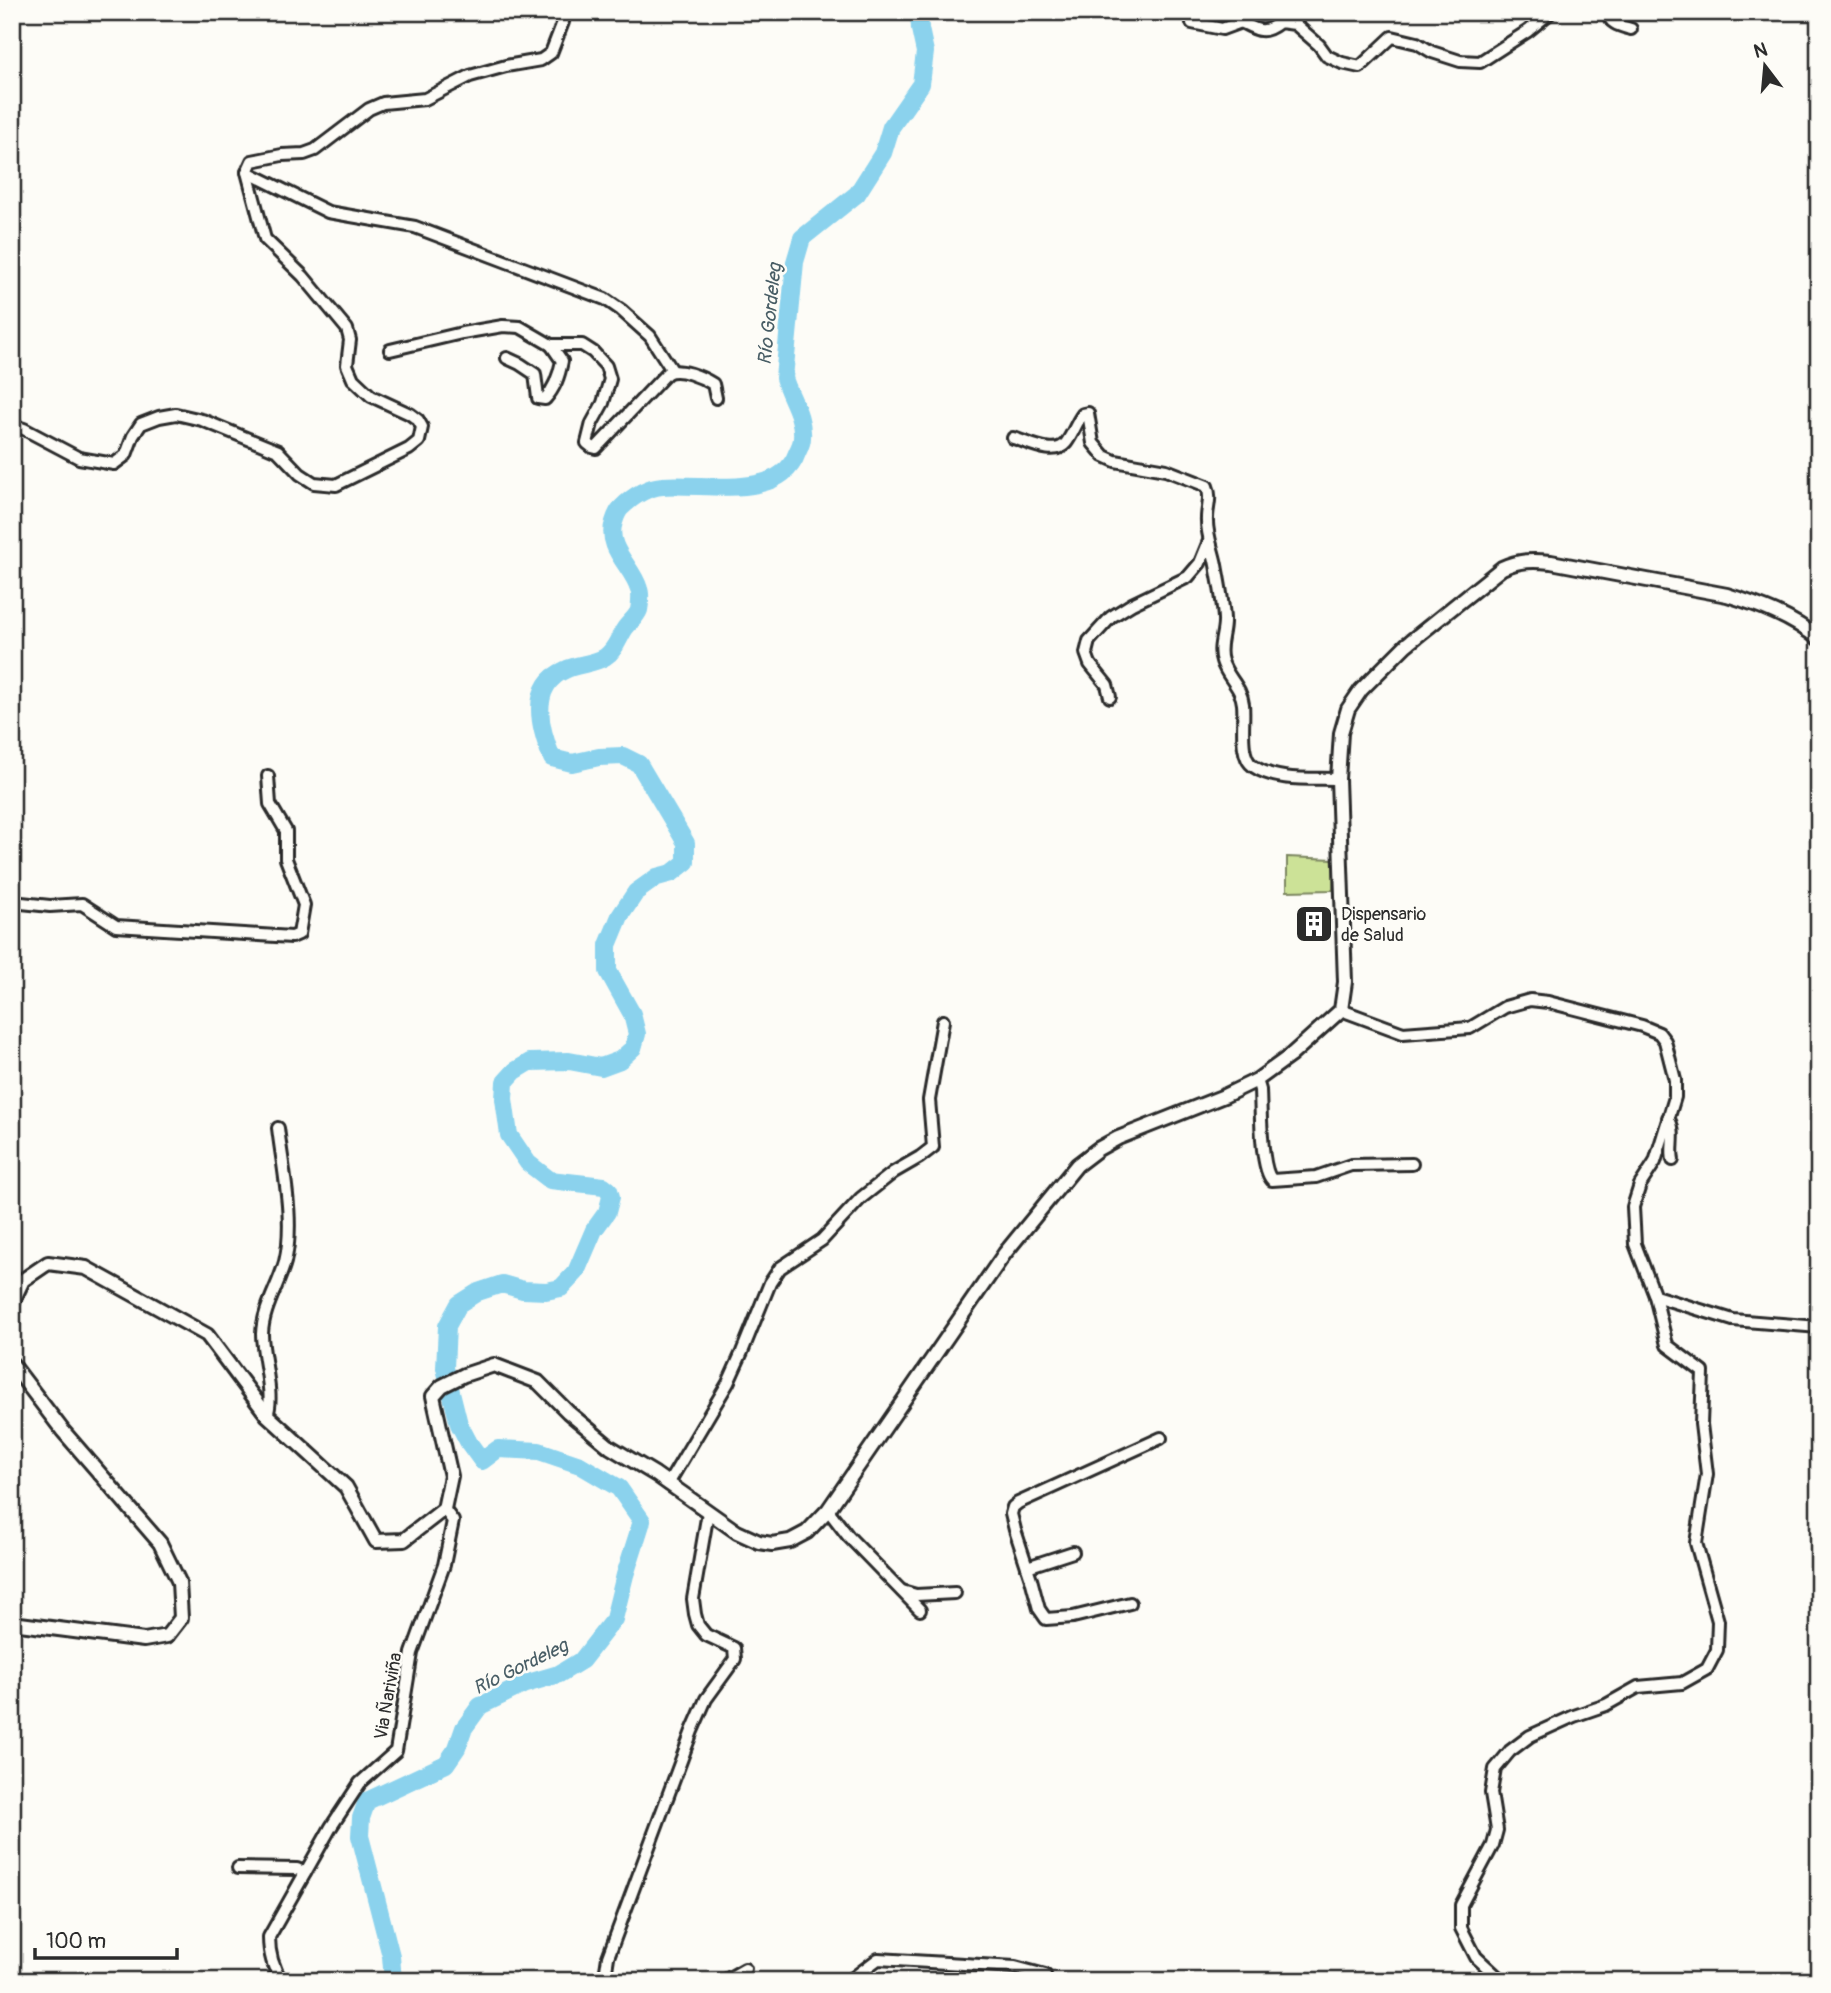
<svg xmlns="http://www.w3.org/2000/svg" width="1831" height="1993" font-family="Pangolin,sans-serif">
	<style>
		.green { fill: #cce297; stroke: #7c8661; stroke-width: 2 }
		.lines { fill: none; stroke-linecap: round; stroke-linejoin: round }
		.river { stroke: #8bd2ed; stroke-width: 18 }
		.minor-casing { stroke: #2b2b2b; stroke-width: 16 }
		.tertiary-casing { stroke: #2b2b2b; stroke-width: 18 }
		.minor { stroke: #fdfcf7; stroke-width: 10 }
		.tertiary { stroke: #fdfcf7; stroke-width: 12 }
		.labels { text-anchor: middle; stroke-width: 5; stroke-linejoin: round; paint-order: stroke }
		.poi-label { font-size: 18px; fill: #2b2b2b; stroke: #fdfcf7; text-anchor: start }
		.street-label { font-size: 18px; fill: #2b2b2b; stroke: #fdfcf7 }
		.water-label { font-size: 19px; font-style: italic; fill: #485d65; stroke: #fdfcf7 }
	</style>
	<rect width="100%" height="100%" fill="#fdfcf7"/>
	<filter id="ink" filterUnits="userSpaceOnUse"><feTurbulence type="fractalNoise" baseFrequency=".0143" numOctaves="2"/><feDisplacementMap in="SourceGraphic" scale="14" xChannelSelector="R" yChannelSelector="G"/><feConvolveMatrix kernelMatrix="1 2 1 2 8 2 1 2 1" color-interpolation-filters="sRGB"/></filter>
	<g filter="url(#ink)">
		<path class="green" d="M 1287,857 L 1334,859 L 1333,890 L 1287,891 Z"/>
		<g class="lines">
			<path class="river" d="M 393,1981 L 391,1956 L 360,1836 L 361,1818 L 367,1801 L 446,1764 L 457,1748 L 464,1728 L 480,1706 L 525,1684 L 559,1674 L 582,1660 L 614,1619 L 625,1575 L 642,1521 L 619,1488 L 580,1465 L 539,1451 L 498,1449 L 482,1461 L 469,1443 L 459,1424 L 445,1368 L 447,1326 L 459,1304 L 478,1292 L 502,1284 L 523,1290 L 546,1291 L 561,1288 L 576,1272 L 594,1230 L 607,1212 L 611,1197 L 609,1190 L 604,1186 L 550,1180 L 528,1163 L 509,1135 L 504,1099 L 505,1082 L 515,1071 L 530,1062 L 569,1061 L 601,1067 L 620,1060 L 633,1048 L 637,1034 L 632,1014 L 608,971 L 608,945 L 620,916 L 636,892 L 657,877 L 672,873 L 686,862 L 686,843 L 639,764 L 623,756 L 599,757 L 572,763 L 552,758 C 540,729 528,686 565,670 C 577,664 594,664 605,657 C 616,650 619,636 626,627 C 630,622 637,616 639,610 C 640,605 641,594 639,589 C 633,567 605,548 614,522 C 616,516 617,512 621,508 C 632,497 647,487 663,486 C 703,482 780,502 797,453 C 799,449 802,443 802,438 C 804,416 790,398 784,378 L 795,262 L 802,238 L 857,194 L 883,153 L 891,127 L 921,84 L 925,52 L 920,29 L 919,12"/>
			<defs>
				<g id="minor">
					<path d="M 1608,12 C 1609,24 1620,26 1631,29"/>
					<path d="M 1192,23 L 1222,29 L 1241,22 C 1259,31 1263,35 1280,22 L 1295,24 L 1319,45 L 1327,56 L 1342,63 L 1360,67 L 1392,37 L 1417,43 L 1432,52 L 1460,61 L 1480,62 L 1528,31 L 1551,12"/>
					<path d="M 247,172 L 328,212 L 415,227 L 605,299 L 621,310 L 650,336 L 672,370"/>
					<path d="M 390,350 L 462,333 L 503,326 L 520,327 L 551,345 L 582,345 L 593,352 L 606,366 L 610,379 L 603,403 L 592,423 L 587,443 L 592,447 L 596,448 L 667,373 C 679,367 702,377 713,384 L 716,398"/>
					<path d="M 507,358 L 520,364 L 535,374 L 538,398 L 545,399 C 555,388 559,376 562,361 L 551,345"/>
					<path d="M 12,425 L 24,429 L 79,458 L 114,464 L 126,455 L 133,436 L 141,424 L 159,417 L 176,414 L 202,420 L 278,451 L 300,474 L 314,483 L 336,485 L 409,449 L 419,441 L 422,427 L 418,420 L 410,414 L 371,396 L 353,379 L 347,365 L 350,340 L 347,329 L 303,276 L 265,239 L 247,172 L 252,161 L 282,155 L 304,154 L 315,150 L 369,109 L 383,103 L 425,99 L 470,76 L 506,66 L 541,60 L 551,53 L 563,22 L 564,12"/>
					<path d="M 1013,438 C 1028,442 1055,457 1066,443 C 1073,434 1076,423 1083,414 L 1088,413 L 1093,443 L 1104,456 L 1115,461 L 1166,470 L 1207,486 C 1212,497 1207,507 1207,518 C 1206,534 1213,549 1216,565 C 1219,582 1223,601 1224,619 C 1225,633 1217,647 1222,661 C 1227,678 1241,686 1243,704 C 1245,720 1238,756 1253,766 C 1276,782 1311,778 1338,779"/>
					<path d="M 1110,697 L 1107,685 L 1090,664 L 1086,653 L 1089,641 L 1111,617 L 1132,604 L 1188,577 L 1200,563 L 1209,541"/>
					<path d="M 12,902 L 50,906 L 82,904 L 116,926 L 292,937 L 299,934 L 304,905 L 286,859 L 286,831 L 270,804 L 268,776"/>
					<path d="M 1341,1010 L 1403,1033 L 1470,1028 L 1505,1007 L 1530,1000 L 1548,1002 L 1642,1026 L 1659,1033 L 1665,1041 L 1675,1080 L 1675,1097 L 1655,1162 L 1640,1185 L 1633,1207 L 1635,1244 L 1655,1296 L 1667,1345 L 1703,1372 L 1701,1424 L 1707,1474 L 1696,1543 L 1718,1621 L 1717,1650 L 1707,1669 L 1682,1683 L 1638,1687 L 1606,1705 L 1574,1716 L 1530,1736 L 1510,1751 L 1495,1769 L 1491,1793 L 1497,1830 L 1493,1845 L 1461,1905 L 1461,1928 L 1476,1957 L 1502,1981"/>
					<path d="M 1257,1080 L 1260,1090 C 1261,1109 1260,1168 1272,1180 L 1316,1177 L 1351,1165 L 1412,1164"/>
					<path d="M 1668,1118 C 1677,1131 1670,1146 1673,1160"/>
					<path d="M 1655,1296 L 1733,1320 L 1819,1327"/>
					<path d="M 267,1415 C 275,1396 262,1356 262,1334 C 263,1308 278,1287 285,1262 C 295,1221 283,1170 278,1128"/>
					<path d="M 668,1484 L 728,1383 L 742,1352 L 770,1283 L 780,1268 L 822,1240 L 861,1198 L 894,1172 L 920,1157 L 933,1147 L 929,1100 L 943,1021"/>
					<path d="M 828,1510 L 848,1536 L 920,1610"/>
					<path d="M 1027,1567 L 1073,1552"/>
					<path d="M 902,1591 L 916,1595 L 955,1593"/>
					<path d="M 1130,1603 L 1073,1617 L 1046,1619 L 1039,1609 L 1031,1579 L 1015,1530 L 1011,1514 L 1013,1507 L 1018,1503 L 1161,1438"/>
					<path d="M 238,1868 L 297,1869 L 305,1873"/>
					<path d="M 282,1981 C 272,1967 269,1953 269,1937 L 331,1827 L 360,1783 L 396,1751 L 412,1653 L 444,1565 L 453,1521 L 444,1509"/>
					<path d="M 608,1981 L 606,1970 L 608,1957 L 692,1731 L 706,1699 L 735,1659 L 734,1648 L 706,1635 L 698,1625 L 695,1614 L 693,1599 L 708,1512"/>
					<path d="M 724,1981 L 745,1969"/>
					<path d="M 849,1981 L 878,1959 L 1015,1967 L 1045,1975"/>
				</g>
				<g id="tertiary">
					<path d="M 12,1303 L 23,1280 L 48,1263 L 86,1268 L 207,1335 L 267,1415 L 346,1487 L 376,1541 L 404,1540 L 444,1509 L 451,1476 L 433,1396 L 442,1386 L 464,1375 L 494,1365 L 538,1382 L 568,1412 L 610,1447 L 655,1474 L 737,1532 L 759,1542 L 772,1544 L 790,1541 L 807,1532 L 828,1510 L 1005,1253 L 1077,1165 L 1098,1149 L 1118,1138 L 1224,1096 L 1257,1080 L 1290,1056 L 1341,1010 L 1345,982 L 1338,779 L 1341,733 L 1348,709 L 1361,690 L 1406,645 L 1502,568 C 1519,560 1533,560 1551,562 L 1727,595 C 1760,605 1792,617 1819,639"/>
					<path d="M 12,1364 L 63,1431 L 160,1543 L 179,1582 L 181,1618 L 167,1636 L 144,1640 L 12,1623"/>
				</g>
			</defs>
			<use href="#minor" class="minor-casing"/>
			<use href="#tertiary" class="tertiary-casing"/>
			<use href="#minor" class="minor"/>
			<use href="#tertiary" class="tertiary"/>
		</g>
	</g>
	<defs>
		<symbol id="building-square" viewBox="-11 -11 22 22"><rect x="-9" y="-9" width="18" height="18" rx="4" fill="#2b2b2b" stroke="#fdfcf7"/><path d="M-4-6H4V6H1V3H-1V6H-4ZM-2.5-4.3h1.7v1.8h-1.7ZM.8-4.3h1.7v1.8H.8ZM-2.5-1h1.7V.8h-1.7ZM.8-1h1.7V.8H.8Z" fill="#fff"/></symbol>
	</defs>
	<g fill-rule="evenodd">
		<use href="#building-square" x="1292" y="902" width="44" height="44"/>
	</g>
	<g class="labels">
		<g class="poi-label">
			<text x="1341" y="920">Dispensario<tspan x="1341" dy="21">de Salud</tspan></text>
		</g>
		<g class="street-label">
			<text transform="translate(388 1696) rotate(-80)" y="6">Via Ñariviña</text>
		</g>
		<g class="water-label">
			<text transform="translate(769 314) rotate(-84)" y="7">Río Gordeleg</text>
			<text transform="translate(520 1666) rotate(-26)" y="7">Río Gordeleg</text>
		</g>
	</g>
	<rect width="1831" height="1993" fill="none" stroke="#fdfcf7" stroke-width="42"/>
	<rect x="21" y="21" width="1789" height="1951" fill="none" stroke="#2b2b2b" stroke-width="2.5" filter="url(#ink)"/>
	<g transform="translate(1765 66) rotate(344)" stroke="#fdfcf7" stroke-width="5" paint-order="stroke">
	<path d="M0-5L12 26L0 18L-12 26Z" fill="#2b2b2b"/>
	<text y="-10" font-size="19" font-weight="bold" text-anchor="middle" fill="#2b2b2b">N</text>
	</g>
	<path d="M35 1948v10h142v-10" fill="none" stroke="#2b2b2b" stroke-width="3.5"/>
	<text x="46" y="1948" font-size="21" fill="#2b2b2b" stroke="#fdfcf7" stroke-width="5" paint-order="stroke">100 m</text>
</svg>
